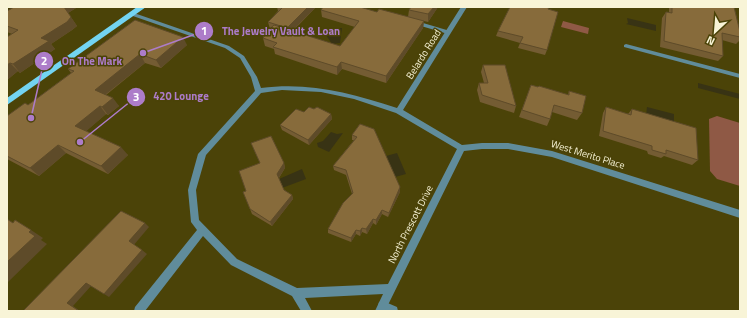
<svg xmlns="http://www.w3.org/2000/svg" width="747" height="318" font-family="'Titillium Web',sans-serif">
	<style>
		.green { fill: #8f5945 }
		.water { fill: #383314 }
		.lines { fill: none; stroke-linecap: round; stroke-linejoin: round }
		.lane { fill: #608c9b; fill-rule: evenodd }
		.street { fill: #608c9b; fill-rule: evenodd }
		.primary { fill: #73d4f2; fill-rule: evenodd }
		.wall { fill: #745c33 }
		.shaded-wall { fill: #5e4b29 }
		.building { fill: #876b3b; stroke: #5e4b29 }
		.labels { text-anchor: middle; stroke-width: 3; stroke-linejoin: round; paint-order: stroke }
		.street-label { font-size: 10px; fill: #f8f4d7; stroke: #4b4308 }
		.leader { fill: none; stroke: #ad7cc9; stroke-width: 1.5 }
		.callout-dot { fill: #ad7cc9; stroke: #4b4308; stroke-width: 1.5 }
		.mark-label { font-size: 12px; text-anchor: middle; font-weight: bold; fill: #fff }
		.callout-label { font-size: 11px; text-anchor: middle; font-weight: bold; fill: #ad7cc9; stroke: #4b4308; stroke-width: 3; stroke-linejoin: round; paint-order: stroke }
	</style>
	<rect width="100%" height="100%" fill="#4b4308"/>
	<g class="green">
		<path d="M 563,21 L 589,28 L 588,34 L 561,27 Z"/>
		<path d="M 717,116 L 740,123 L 740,186 L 717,179 L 710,171 L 709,119 Z"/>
	</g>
	<g class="water">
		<path d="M 627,18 L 656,25 L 656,31 L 626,24 L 628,23 Z"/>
		<path d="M 334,28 L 342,28 L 340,43 L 332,44 L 326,35 Z"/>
		<path d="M 698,83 L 740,94 L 740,99 L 698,88 Z"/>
		<path d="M 647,107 L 674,114 L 674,123 L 646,116 Z"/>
		<path d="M 331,132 L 337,134 L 343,133 L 329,152 L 318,147 L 317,143 L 323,141 Z"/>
		<path d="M 397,153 L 406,174 L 395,177 L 386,156 Z"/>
		<path d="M 302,169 L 306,179 L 282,188 L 279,179 Z"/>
	</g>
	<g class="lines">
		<g class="lane">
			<path d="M 413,20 L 450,31 L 451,32 L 448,34 L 411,23 L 410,22 Z"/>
			<path d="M 626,44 L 740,74 L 740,78 L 624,47 L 624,45 Z"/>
			<path d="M 383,301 L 397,307 L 398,311 L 382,311 L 379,310 L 378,306 L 379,302 Z"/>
		</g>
		<path class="street" d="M 461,7 L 467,7 L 403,110 L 462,145 L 482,143 L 508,143 L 552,151 L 740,210 L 740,218 L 552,157 L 508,149 L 482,149 L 464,151 L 385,311 L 375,311 L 383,294 L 305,298 L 312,311 L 301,311 L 292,296 L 231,265 L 203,236 L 145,311 L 134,311 L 135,307 L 197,230 L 191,222 L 188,190 L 198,154 L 255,91 L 251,77 L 240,58 L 225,48 L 130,15 L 130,13 L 134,13 L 229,46 L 244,56 L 257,77 L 261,88 C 311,82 350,93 397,108 ZM 282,90 L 321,92 L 354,99 L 396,113 L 457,149 L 388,284 L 297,288 L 237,259 L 199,220 L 196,190 L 206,155 L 261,93 Z"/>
		<path class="primary" d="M 137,7 L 146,7 L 7,105 L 7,98 Z"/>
	</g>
	<g class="wall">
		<path d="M 277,7 L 316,7 L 293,31 L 340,46 L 355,27 L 322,17 L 321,10 L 377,12 L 408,17 L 409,10 L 438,7 L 428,22 L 424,21 L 423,28 L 386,83 L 342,69 L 337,75 L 275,54 L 274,49 L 265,46 L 263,38 L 264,38 L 263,35 L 270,29 L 268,22 L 278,11 Z"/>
		<path d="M 669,7 L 734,7 L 740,32 L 740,40 L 736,44 L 722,40 L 723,56 L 718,61 L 660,47 L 662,18 L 666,12 L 669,12 Z"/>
		<path d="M 76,8 L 68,13 L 77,26 L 72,30 L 51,44 L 55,49 L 20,73 L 18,71 L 7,80 L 7,37 L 12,34 L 7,32 L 7,11 Z"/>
		<path d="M 548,9 L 547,50 L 545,55 L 518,48 L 520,43 L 496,36 L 498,31 Z"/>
		<path d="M 135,20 L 187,45 L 161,68 L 145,63 L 106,95 L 119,106 L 108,115 L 106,114 L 86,131 L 128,155 L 108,174 L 66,153 L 39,176 L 7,159 L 7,116 L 28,105 L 71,73 L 68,69 Z"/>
		<path d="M 483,65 L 516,106 L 514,113 L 480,102 L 477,90 L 479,83 L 484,83 L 481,72 Z"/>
		<path d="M 531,85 L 568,95 L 569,91 L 582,113 L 577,120 L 552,112 L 550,119 L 547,126 L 519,117 Z"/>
		<path d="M 606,107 L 628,114 L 632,109 L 698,160 L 692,165 L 664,156 L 661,158 L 648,154 L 647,151 L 599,136 L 603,113 Z"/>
		<path d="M 314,109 L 331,114 L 332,119 L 309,145 L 282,130 L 280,125 L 304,112 Z"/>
		<path d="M 360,124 L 400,187 L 400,192 L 388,217 L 382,214 L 376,225 L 373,223 L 367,234 L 362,232 L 360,236 L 356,234 L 351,242 L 328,233 L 328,229 L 352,194 L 346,175 L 334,170 L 333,166 L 354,140 L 352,140 L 352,135 Z"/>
		<path d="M 251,143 L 284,163 L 285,168 L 279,178 L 284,190 L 292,195 L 293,199 L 272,226 L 252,214 L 250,209 L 246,191 L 260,163 Z"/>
	</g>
	<g class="shaded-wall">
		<path d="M 64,7 L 75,7 L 76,8 L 68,13 Z"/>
		<path d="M 308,7 L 316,7 L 288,35 L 287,28 Z"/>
		<path d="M 434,7 L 438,7 L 428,22 L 428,14 Z"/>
		<path d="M 71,17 L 77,26 L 72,30 L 51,44 L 55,49 L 20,73 L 13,64 L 41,38 Z"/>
		<path d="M 424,21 L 423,28 L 386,83 L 386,76 Z"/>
		<path d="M 183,37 L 187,45 L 161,68 L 156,60 Z"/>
		<path d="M 140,54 L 145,63 L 101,98 L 95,90 Z"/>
		<path d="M 341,62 L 342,69 L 337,75 L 337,67 Z"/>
		<path d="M 10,63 L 18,71 L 7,80 L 7,65 Z"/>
		<path d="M 113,98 L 119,106 L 108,115 L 102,107 Z"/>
		<path d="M 100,106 L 106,114 L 83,134 L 75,126 Z"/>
		<path d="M 331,114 L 332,119 L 309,145 L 308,140 Z"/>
		<path d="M 58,145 L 66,153 L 39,176 L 30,168 Z"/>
		<path d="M 121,147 L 128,155 L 108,174 L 101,166 Z"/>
		<path d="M 284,163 L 285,168 L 278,179 L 277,174 Z"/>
		<path d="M 400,187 L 400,192 L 388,217 L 389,213 Z"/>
		<path d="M 292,195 L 293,199 L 272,226 L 270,222 Z"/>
		<path d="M 382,210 L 382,214 L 376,225 L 376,220 Z"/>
		<path d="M 373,219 L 373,223 L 367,234 L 366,229 Z"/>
		<path d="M 145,223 L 149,227 L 133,246 L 129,241 Z"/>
		<path d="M 362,228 L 362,232 L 360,236 L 360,231 Z"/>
		<path d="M 31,230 L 43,238 L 41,240 L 47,244 L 7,283 L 7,262 Z"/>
		<path d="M 356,230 L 356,234 L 351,242 L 351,238 Z"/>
		<path d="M 142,250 L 147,254 L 109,297 L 104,294 Z"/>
		<path d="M 86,283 L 91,286 L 73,306 L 80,311 L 79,311 L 67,303 Z"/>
	</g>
	<g class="building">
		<path d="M 14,7 L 64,7 L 71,17 L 67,22 L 41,38 L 49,41 L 13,64 L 10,63 L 7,65 L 7,37 L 18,30 L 7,26 L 7,11 Z"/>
		<path d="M 279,7 L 308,7 L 287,28 L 268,22 L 282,8 Z"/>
		<path d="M 323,7 L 360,7 L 377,12 L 379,9 L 424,21 L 386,76 L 341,62 L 337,67 L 273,47 L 277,43 L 263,38 L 265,36 L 263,35 L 274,25 L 340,46 L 359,21 L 321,10 Z"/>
		<path d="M 411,7 L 434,7 L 428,14 L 409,10 Z"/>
		<path d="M 510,7 L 549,7 L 548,9 L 558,12 L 547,50 L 520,43 L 523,37 L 498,31 Z"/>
		<path d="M 672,7 L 734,7 L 740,32 L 740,37 L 722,33 L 723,56 L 664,41 L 666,12 L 672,13 Z"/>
		<path d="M 135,20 L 183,37 L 156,60 L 140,54 L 95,90 L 113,98 L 102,107 L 100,106 L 75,126 L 121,147 L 101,166 L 58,145 L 30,168 L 7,156 L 7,116 L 25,103 L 28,105 L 74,71 L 68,69 Z"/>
		<path d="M 483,65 L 505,65 L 516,106 L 482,95 L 479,83 L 488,83 Z"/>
		<path d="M 531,85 L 538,87 L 539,86 L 569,95 L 569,91 L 586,96 L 582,113 L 554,105 L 550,119 L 522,110 Z"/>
		<path d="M 309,107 L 314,109 L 317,107 L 331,114 L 308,140 L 280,125 L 296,109 L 304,112 Z"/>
		<path d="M 606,107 L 631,115 L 632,109 L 696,128 L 698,160 L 666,150 L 666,154 L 652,150 L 652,146 L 603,131 Z"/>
		<path d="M 360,124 L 374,129 L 400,187 L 389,213 L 382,210 L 376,220 L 373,219 L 366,229 L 362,228 L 360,231 L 356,230 L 351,238 L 328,229 L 343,203 L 353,193 L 346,170 L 333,166 L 357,137 L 352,135 Z"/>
		<path d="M 271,136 L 284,163 L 277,174 L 284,190 L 292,195 L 270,222 L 250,209 L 243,192 L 246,191 L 239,171 L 260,163 L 251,143 Z"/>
		<path d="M 121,211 L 145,223 L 129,241 L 142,250 L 104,294 L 86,283 L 67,303 L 79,311 L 23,311 Z"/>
		<path d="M 7,219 L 13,223 L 15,220 L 31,230 L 29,232 L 35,236 L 7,262 Z"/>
	</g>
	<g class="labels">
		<g class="street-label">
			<text transform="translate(423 54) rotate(-58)" y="4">Belardo Road</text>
			<text transform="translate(588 154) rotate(17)" y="4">West Merito Place</text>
			<text transform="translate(410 224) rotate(-63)" y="4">North Prescott Drive</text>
		</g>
	</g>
	<path class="leader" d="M143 53L204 31M31 118L44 61M80 142L136 97"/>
	<g class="callout-dot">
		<circle cx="143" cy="53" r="4"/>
		<circle cx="31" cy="118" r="4"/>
		<circle cx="80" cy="142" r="4"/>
		<circle cx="204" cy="31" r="10"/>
		<circle cx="44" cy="61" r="10"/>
		<circle cx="136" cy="97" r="10"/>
	</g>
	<g class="mark-label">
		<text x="204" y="35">1</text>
		<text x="44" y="65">2</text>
		<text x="136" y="101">3</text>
	</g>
	<g class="callout-label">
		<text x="281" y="35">The Jewelry Vault &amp; Loan</text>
		<text x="92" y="65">On The Mark</text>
		<text x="181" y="100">420 Lounge</text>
	</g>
	<rect width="747" height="318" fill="none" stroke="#f8f4d7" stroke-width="16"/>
	<g transform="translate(715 32) rotate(206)" stroke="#4b4308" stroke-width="3" paint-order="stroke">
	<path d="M0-3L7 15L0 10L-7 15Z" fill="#f8f4d7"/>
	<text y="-6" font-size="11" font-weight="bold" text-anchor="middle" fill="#f8f4d7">N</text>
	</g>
</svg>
